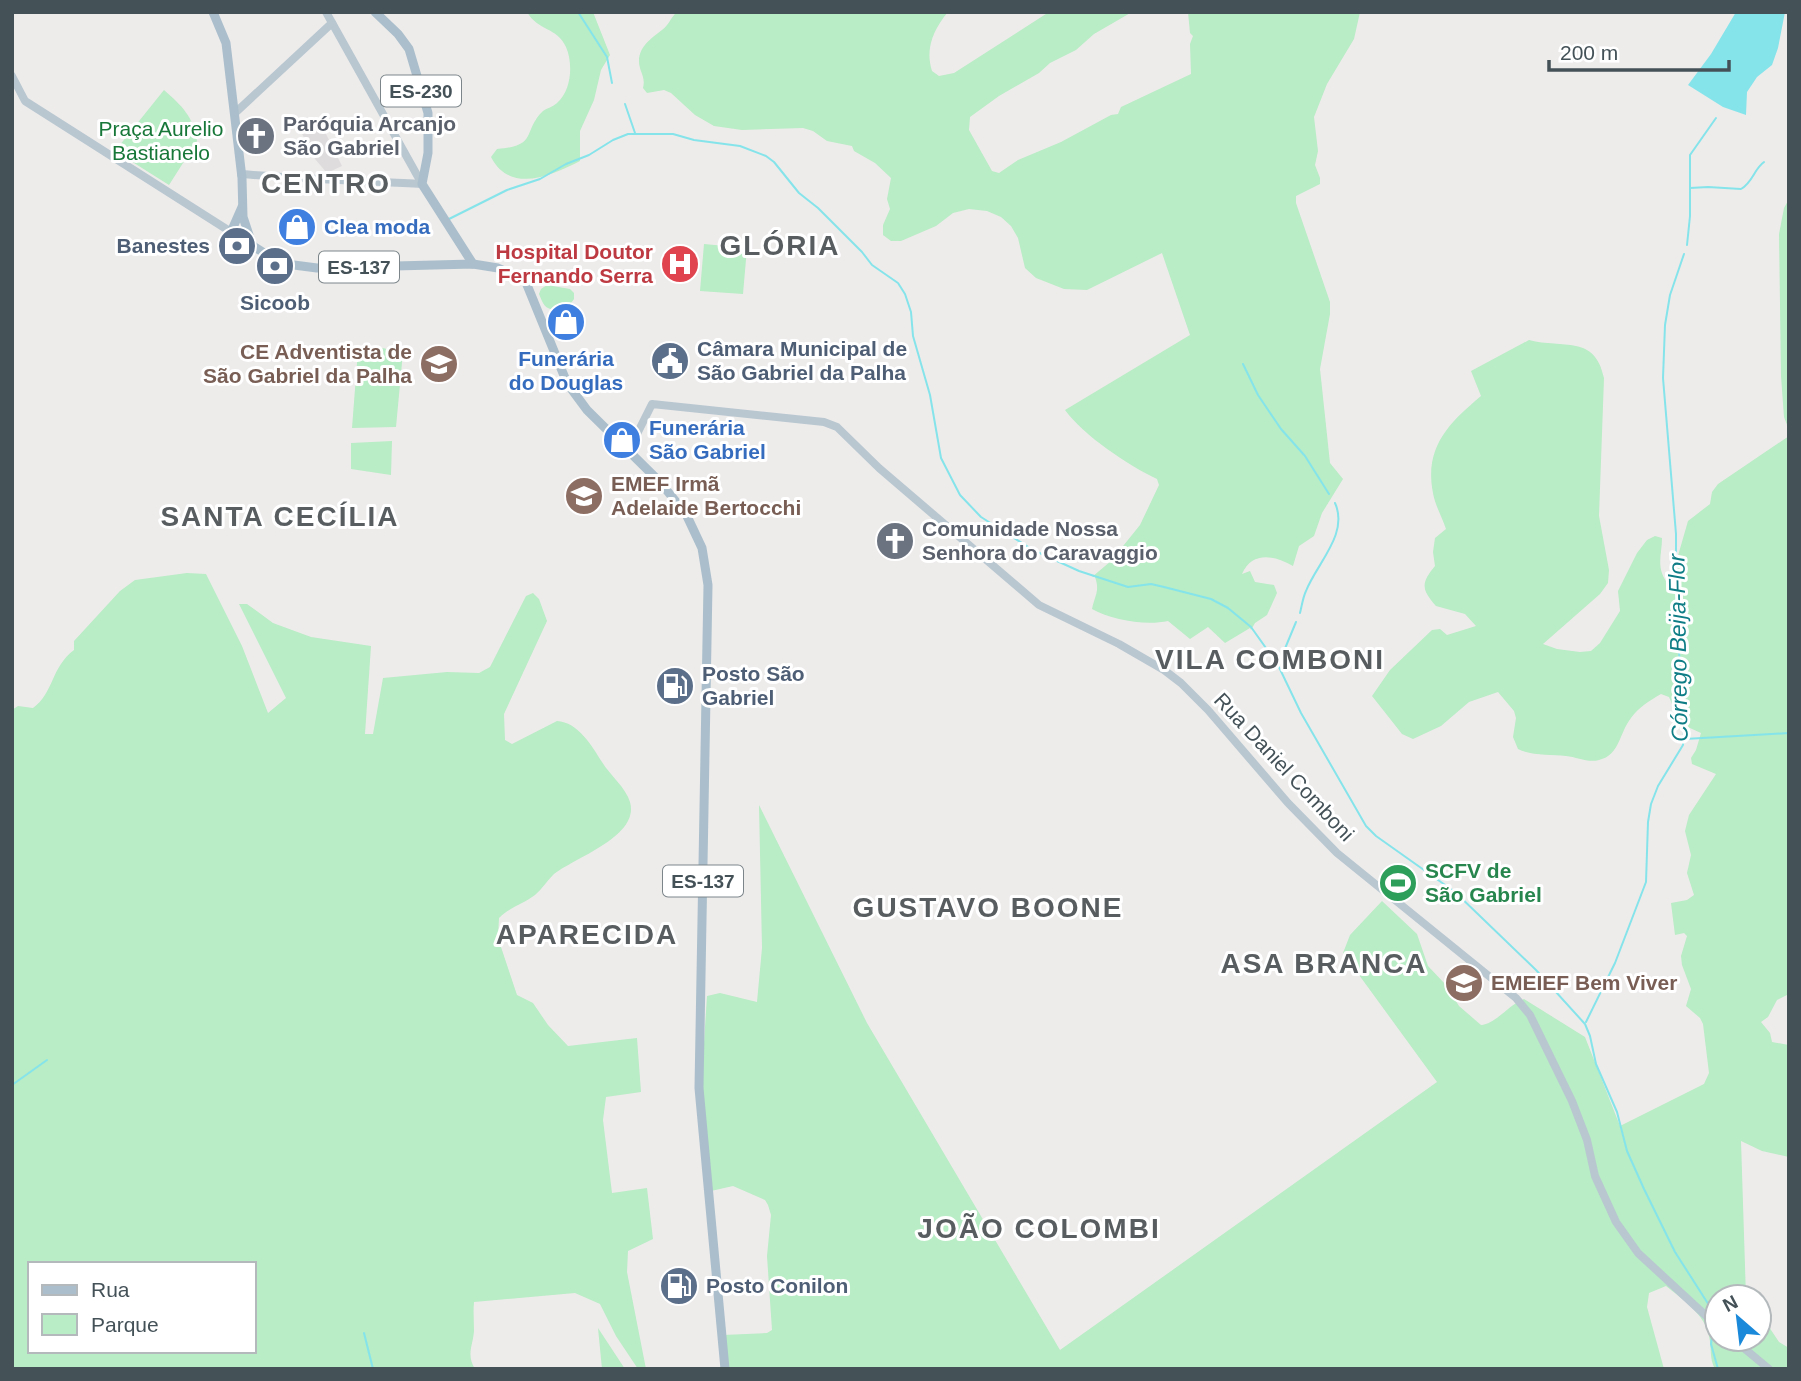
<svg xmlns="http://www.w3.org/2000/svg" width="1801" height="1381" font-family="Helvetica,sans-serif">
	<style>
		.education { fill: #dfdcdd }
		.green { fill: #b8edc5; fill-rule: evenodd }
		.water { fill: #85e4ea }
		.lines { fill: none; stroke-linecap: round; stroke-linejoin: round }
		.stream { stroke: #85e4ea; stroke-width: 2 }
		.secondary { stroke: #b8c7d0; stroke-width: 8 }
		.primary { stroke: #aabfcb; stroke-width: 9 }
		.labels { text-anchor: middle; stroke-width: 6; stroke-linejoin: round; paint-order: stroke }
		.shield { fill: #fff; stroke: #7c868a; stroke-width: 2 }
		.shield-label { font-size: 19px; font-weight: bold; fill: #445258 }
		.worship-label { font-size: 21px; font-weight: bold; fill: #5b616d; stroke: #fff; text-anchor: start }
		.park-label { font-size: 21px; fill: #177739; stroke: #fff }
		.shop-label { font-size: 21px; font-weight: bold; fill: #366cbe; stroke: #fff; text-anchor: start }
		.service-label { font-size: 21px; font-weight: bold; fill: #4e5e75; stroke: #fff; text-anchor: start }
		.health-label { font-size: 21px; font-weight: bold; fill: #be3a42; stroke: #fff; text-anchor: end }
		.education-label { font-size: 21px; font-weight: bold; fill: #785e54; stroke: #fff; text-anchor: start }
		.street-label { font-size: 21px; fill: #445258; stroke: #fff }
		.leisure-label { font-size: 21px; font-weight: bold; fill: #27864d; stroke: #fff; text-anchor: start }
		.water-label { font-size: 23px; font-style: italic; fill: #0e7d85; stroke: #fff }
		.district-label { font-size: 28px; font-weight: bold; letter-spacing: 2px; fill: #585d60; stroke: #fff }
	</style>
	<rect width="100%" height="100%" fill="#eeebeb"/>
	<path class="education" d="M 318,118 L 342,166 L 327,173 L 315,159 L 299,128 Z"/>
	<g class="green">
		<path d="M 527,12 L 593,12 L 610,55 L 601,70 L 594,100 L 580,131 L 580,161 C 551,176 510,194 491,157 L 497,149 C 539,146 522,131 543,111 C 547,108 553,107 557,103 C 572,90 573,63 566,47 C 557,27 538,31 527,12 Z"/>
		<path d="M 677,12 L 948,12 C 933,30 925,49 932,71 L 939,76 L 954,73 L 1049,12 L 1132,12 L 1094,34 L 1076,50 L 1050,63 L 1039,73 L 999,96 L 970,117 L 969,130 L 992,171 L 999,173 L 1018,160 L 1061,142 L 1111,115 L 1118,114 L 1121,107 L 1191,74 L 1190,44 L 1193,36 L 1190,33 L 1188,12 L 1360,12 L 1354,39 L 1327,84 L 1314,117 L 1318,151 L 1315,165 L 1320,178 L 1320,184 L 1296,196 L 1296,203 L 1330,302 L 1330,314 L 1320,369 L 1330,463 L 1343,479 L 1322,513 L 1314,536 L 1299,546 L 1293,566 C 1274,555 1252,551 1242,574 L 1250,571 L 1255,582 L 1274,585 L 1277,593 L 1267,615 L 1255,623 L 1251,630 L 1250,628 L 1225,643 L 1208,627 L 1190,639 L 1168,621 C 1145,626 1112,620 1092,609 C 1095,595 1100,591 1095,577 L 1092,577 L 1111,561 L 1140,525 L 1159,485 L 1157,479 C 1129,466 1083,435 1065,410 L 1190,335 L 1162,253 L 1087,290 L 1064,289 L 1036,278 L 1025,268 L 1018,238 L 1011,226 L 1001,217 L 987,211 L 969,209 L 953,213 L 936,226 L 901,241 L 891,241 L 883,235 L 883,225 L 890,209 L 887,199 L 891,178 L 875,163 L 854,151 L 852,146 L 827,141 L 813,131 L 803,128 L 742,130 L 714,126 L 695,115 L 671,93 L 664,90 L 647,93 L 643,88 C 646,76 639,72 639,61 C 639,46 653,37 662,30 C 669,25 671,17 677,12 Z"/>
		<path d="M 164,90 C 182,106 193,116 197,141 L 169,185 L 115,151 Z"/>
		<path d="M 1789,199 L 1789,430 L 1784,417 L 1781,376 L 1779,234 L 1784,208 Z"/>
		<path d="M 704,244 L 747,248 L 743,294 L 700,291 Z"/>
		<path d="M 547,285 L 570,289 L 574,293 L 574,299 C 569,307 557,312 548,308 C 543,306 541,298 539,294 L 541,289 Z"/>
		<path d="M 1529,340 C 1563,349 1595,334 1604,378 L 1599,516 L 1609,570 L 1608,583 L 1600,594 L 1543,644 L 1557,649 L 1580,652 L 1591,651 L 1600,643 L 1620,611 L 1618,591 L 1637,553 L 1647,540 L 1655,536 L 1662,538 C 1662,554 1656,566 1666,581 L 1671,580 L 1688,521 L 1710,504 L 1712,492 L 1718,484 L 1789,436 L 1789,994 L 1777,1000 L 1768,1017 L 1761,1022 L 1770,1033 L 1772,1042 L 1789,1045 L 1789,1157 L 1762,1151 L 1741,1141 L 1746,1297 L 1717,1297 L 1717,1339 L 1759,1339 L 1759,1317 L 1763,1318 L 1779,1342 L 1789,1348 L 1789,1369 L 1715,1369 C 1709,1358 1712,1348 1709,1336 C 1705,1314 1682,1299 1666,1286 L 1649,1293 L 1647,1307 L 1664,1369 L 727,1369 L 723,1335 L 767,1333 L 772,1330 L 767,1256 L 771,1215 L 768,1205 L 765,1200 L 733,1186 L 711,1191 L 701,1089 L 707,996 L 720,993 L 757,1002 L 762,948 L 759,805 L 867,1023 L 1060,1350 L 1437,1082 L 1343,953 L 1350,935 L 1382,901 L 1417,934 L 1428,966 L 1446,985 L 1459,1006 L 1481,1025 C 1496,1024 1508,1005 1524,999 L 1585,1037 L 1620,1126 L 1704,1084 L 1709,1073 L 1703,1024 L 1700,1018 L 1686,1006 L 1691,989 L 1682,965 L 1681,956 L 1687,936 L 1684,933 L 1675,935 L 1671,903 L 1687,900 L 1694,895 L 1687,873 L 1691,855 L 1685,831 L 1689,815 L 1716,774 L 1692,764 L 1691,758 L 1696,750 L 1701,733 L 1681,724 L 1669,697 L 1661,694 C 1649,701 1639,707 1631,718 C 1619,733 1620,755 1599,760 C 1588,763 1577,757 1566,756 C 1551,754 1532,756 1518,749 L 1513,737 L 1516,718 L 1514,711 L 1498,692 L 1469,702 L 1441,726 L 1413,739 L 1402,734 L 1372,696 L 1390,670 L 1432,630 L 1440,629 L 1447,635 L 1476,626 L 1465,614 L 1436,606 C 1421,589 1421,583 1435,566 L 1433,552 L 1435,538 L 1446,529 C 1442,517 1435,505 1433,493 C 1424,447 1449,423 1481,396 L 1471,371 Z"/>
		<path d="M 377,347 L 403,352 L 396,427 L 352,428 L 358,350 L 375,351 Z"/>
		<path d="M 392,441 L 391,475 L 351,469 L 351,443 Z"/>
		<path d="M 187,573 L 206,574 L 242,646 L 268,713 L 286,698 L 239,604 L 247,604 L 273,623 L 311,637 L 371,646 L 365,734 L 373,734 L 383,678 L 447,672 L 479,673 L 490,667 L 526,596 L 533,593 L 539,599 L 547,621 L 504,714 L 505,740 L 512,744 L 557,721 C 578,722 592,746 602,762 C 610,775 626,788 630,802 C 640,837 573,858 553,875 C 547,881 542,889 535,895 C 523,904 510,907 499,918 L 498,938 L 517,995 L 533,1003 L 548,1025 L 568,1046 L 637,1038 L 641,1092 L 606,1097 L 603,1120 L 612,1193 L 647,1188 L 653,1239 L 628,1251 L 627,1272 L 646,1369 L 638,1369 L 616,1336 L 600,1304 L 575,1293 L 474,1302 C 473,1312 474,1321 474,1331 C 473,1346 466,1354 475,1369 L 12,1369 L 12,710 L 18,706 L 33,708 C 54,693 51,667 74,650 L 74,641 L 120,591 L 135,580 ZM 30,1264 L 254,1264 L 254,1351 L 30,1351 Z"/>
		<path d="M 598,1328 L 625,1369 L 602,1369 Z"/>
	</g>
	<path class="water" d="M 1736,12 L 1785,12 L 1778,48 L 1772,65 L 1757,77 L 1747,92 L 1746,115 L 1723,107 L 1688,85 L 1711,54 Z"/>
	<g class="lines">
		<g class="stream">
			<path d="M 578,12 L 607,57 L 612,83"/>
			<path d="M 625,104 L 635,133"/>
			<path d="M 1690,188 L 1708,187 L 1741,189 C 1753,182 1754,169 1764,162"/>
			<path d="M 449,219 L 507,190 L 540,179 L 566,164 L 589,155 L 613,140 L 628,134 L 673,134 L 694,140 L 740,146 L 766,156 L 774,162 L 799,193 L 818,208 L 862,252 L 872,265 L 898,283 L 905,294 L 911,312 L 913,336 L 930,395 L 941,458 L 960,495 L 981,517 L 1033,550 L 1079,571 L 1128,587 L 1151,584 L 1164,587 L 1211,599 L 1228,608 L 1251,627 L 1278,665 L 1301,713 L 1366,826 L 1376,836 L 1455,892 L 1536,970 L 1585,1024 L 1590,1036 L 1596,1064 L 1617,1112 L 1627,1151 L 1644,1189 L 1675,1252 L 1714,1313 L 1714,1320"/>
			<path d="M 1687,245 L 1690,216 L 1690,155 L 1716,118"/>
			<path d="M 1243,364 L 1258,395 L 1281,429 L 1305,456 L 1329,494"/>
			<path d="M 1300,613 C 1302,605 1303,597 1306,591 C 1317,563 1349,534 1335,503"/>
			<path d="M 1279,663 L 1296,622"/>
			<path d="M 1685,739 L 1789,733"/>
			<path d="M 1586,1022 L 1615,963 L 1646,882 L 1648,822 L 1651,804 L 1658,786 L 1683,745 L 1685,718 L 1676,620 L 1676,534 L 1663,378 L 1665,325 L 1670,295 L 1684,254"/>
			<path d="M 12,1085 L 47,1060"/>
			<path d="M 1713,1329 L 1711,1344 L 1718,1369"/>
			<path d="M 364,1333 L 373,1369"/>
		</g>
		<g class="secondary">
			<path d="M 326,12 L 422,184"/>
			<path d="M 12,76 L 25,101 L 231,232"/>
			<path d="M 235,113 L 332,23"/>
			<path d="M 241,174 C 302,179 362,181 422,184"/>
			<path d="M 628,452 L 652,404 L 824,422 L 837,427 L 879,468 L 1039,605 L 1119,644 L 1164,670 L 1181,683 L 1208,710 L 1288,803 L 1337,853 L 1516,998 L 1530,1015 L 1572,1101 L 1587,1140 L 1595,1176 L 1616,1222 L 1638,1253 L 1717,1326"/>
			<path d="M 1733,1339 L 1769,1369"/>
		</g>
		<g class="primary">
			<path d="M 213,12 L 226,43 L 242,178 L 243,217 L 252,244"/>
			<path d="M 375,12 L 398,34 L 409,49 L 428,113 L 428,153 L 422,184 L 473,264"/>
			<path d="M 242,207 L 231,232 L 275,260 L 286,264 L 317,268 L 473,264 L 498,268 L 525,280 L 567,383 L 587,410 L 660,482 L 686,514 L 702,548 L 708,585 L 699,1088 L 725,1369"/>
		</g>
	</g>
	<defs>
		<symbol id="church-disc" viewBox="-11 -11 22 22"><circle r="9.5" fill="#6b7280" stroke="#fff"/><path d="M-1.2-6h2.4v3.5h3.3v2.4h-3.3V6h-2.4V-.1h-3.3v-2.4h3.3Z" fill="#fff"/></symbol>
		<symbol id="shop-disc" viewBox="-11 -11 22 22"><circle r="9.5" fill="#3f7fe0" stroke="#fff"/><path d="M-5-2.5h2.3a2.7 3.5 0 0 1 5.4 0H5L5.5 6h-11ZM-1.5-2.5h3a1.5 2.3 0 0 0-3 0Z" fill="#fff"/></symbol>
		<symbol id="bank-disc" viewBox="-11 -11 22 22"><circle r="9.5" fill="#5c6f8a" stroke="#fff"/><path d="M-6-4H6V4H-6ZM0-2.3a2.3 2.3 0 1 0 0 4.6a2.3 2.3 0 1 0 0-4.6Z" fill="#fff"/></symbol>
		<symbol id="hospital-disc" viewBox="-11 -11 22 22"><circle r="9.5" fill="#e0444e" stroke="#fff"/><path d="M-5-5h3v3.5h4V-5h3V5h-3V1.5h-4V5h-3Z" fill="#fff"/></symbol>
		<symbol id="civic-disc" viewBox="-11 -11 22 22"><circle r="9.5" fill="#5c6f8a" stroke="#fff"/><path d="M-.6-6.5H3V-4.5H.6V-3L4-1V1h2V6H-6V1h2V-1L-.6-3ZM-1.2 2.5V6h2.4V2.5Z" fill="#fff"/></symbol>
		<symbol id="school-disc" viewBox="-11 -11 22 22"><circle r="9.5" fill="#8d6e63" stroke="#fff"/><path d="M0-5L7-2L0 1L-7-2ZM-4 1L0 2.5L4 1V4Q0 6-4 4Z" fill="#fff"/></symbol>
		<symbol id="fuel-disc" viewBox="-11 -11 22 22"><circle r="9.5" fill="#5c6f8a" stroke="#fff"/><path d="M-5.5-6h7V0h2V4h1.3V-2.5L3-4.5l.8-.8L6-3V5H2.5V1h-1V6h-7ZM-4.2-4.7v3.2H.2V-4.7Z" fill="#fff"/></symbol>
		<symbol id="stadium-disc" viewBox="-11 -11 22 22"><circle r="9.5" fill="#2e9e5b" stroke="#fff"/><path d="M0-5a6.5 5 0 1 0 0 10a6.5 5 0 1 0 0-10ZM-3.5-1.8h7v3.6h-7Z" fill="#fff"/></symbol>
	</defs>
	<g fill-rule="evenodd">
		<use href="#church-disc" x="234" y="114" width="44" height="44"/>
		<use href="#shop-disc" x="275" y="205" width="44" height="44"/>
		<use href="#bank-disc" x="215" y="224" width="44" height="44"/>
		<use href="#hospital-disc" x="658" y="242" width="44" height="44"/>
		<use href="#bank-disc" x="253" y="244" width="44" height="44"/>
		<use href="#shop-disc" x="544" y="300" width="44" height="44"/>
		<use href="#civic-disc" x="648" y="339" width="44" height="44"/>
		<use href="#school-disc" x="417" y="342" width="44" height="44"/>
		<use href="#shop-disc" x="600" y="418" width="44" height="44"/>
		<use href="#school-disc" x="562" y="474" width="44" height="44"/>
		<use href="#church-disc" x="873" y="519" width="44" height="44"/>
		<use href="#fuel-disc" x="653" y="664" width="44" height="44"/>
		<use href="#stadium-disc" x="1376" y="861" width="44" height="44"/>
		<use href="#school-disc" x="1442" y="961" width="44" height="44"/>
		<use href="#fuel-disc" x="657" y="1264" width="44" height="44"/>
	</g>
	<g class="labels">
		<g class="shield">
			<rect x="381" y="75.5" width="80" height="31" rx="5"/>
			<rect x="319" y="251.5" width="80" height="31" rx="5"/>
			<rect x="663" y="865.5" width="80" height="31" rx="5"/>
		</g>
		<g class="shield-label">
			<text x="421" y="98">ES-230</text>
			<text x="359" y="274">ES-137</text>
			<text x="703" y="888">ES-137</text>
		</g>
		<g class="worship-label">
			<text x="283" y="131">Paróquia Arcanjo<tspan x="283" dy="24">São Gabriel</tspan></text>
			<text x="922" y="536">Comunidade Nossa<tspan x="922" dy="24">Senhora do Caravaggio</tspan></text>
		</g>
		<g class="park-label">
			<text x="161" y="136">Praça Aurelio<tspan x="161" dy="24">Bastianelo</tspan></text>
		</g>
		<g class="shop-label">
			<text x="324" y="234">Clea moda</text>
			<text x="566" y="366" text-anchor="middle">Funerária<tspan x="566" dy="24">do Douglas</tspan></text>
			<text x="649" y="435">Funerária<tspan x="649" dy="24">São Gabriel</tspan></text>
		</g>
		<g class="service-label">
			<text x="210" y="253" text-anchor="end">Banestes</text>
			<text x="275" y="310" text-anchor="middle">Sicoob</text>
			<text x="697" y="356">Câmara Municipal de<tspan x="697" dy="24">São Gabriel da Palha</tspan></text>
			<text x="702" y="681">Posto São<tspan x="702" dy="24">Gabriel</tspan></text>
			<text x="706" y="1293">Posto Conilon</text>
		</g>
		<g class="health-label">
			<text x="653" y="259">Hospital Doutor<tspan x="653" dy="24">Fernando Serra</tspan></text>
		</g>
		<g class="education-label">
			<text x="412" y="359" text-anchor="end">CE Adventista de<tspan x="412" dy="24">São Gabriel da Palha</tspan></text>
			<text x="611" y="491">EMEF Irmã<tspan x="611" dy="24">Adelaide Bertocchi</tspan></text>
			<text x="1491" y="990">EMEIEF Bem Viver</text>
		</g>
		<g class="street-label">
			<text transform="translate(1284 767) rotate(47)" y="7">Rua Daniel Comboni</text>
		</g>
		<g class="leisure-label">
			<text x="1425" y="878">SCFV de<tspan x="1425" dy="24">São Gabriel</tspan></text>
		</g>
		<g class="water-label">
			<text transform="translate(1678 648) rotate(-91)" y="8">Córrego Beija-Flor</text>
		</g>
		<g class="district-label">
			<text x="326" y="193">CENTRO</text>
			<text x="780" y="255">GLÓRIA</text>
			<text x="280" y="526">SANTA CECÍLIA</text>
			<text x="1270" y="669">VILA COMBONI</text>
			<text x="988" y="917">GUSTAVO BOONE</text>
			<text x="587" y="944">APARECIDA</text>
			<text x="1324" y="973">ASA BRANCA</text>
			<text x="1039" y="1238">JOÃO COLOMBI</text>
		</g>
	</g>
	<rect width="1801" height="1381" fill="none" stroke="#445258" stroke-width="28"/>
	<rect x="28" y="1262" width="228" height="91" fill="#ffffff" stroke="#b4babc" stroke-width="2"/>
	<rect x="42" y="1285" width="35" height="10" fill="#aabfcb" stroke="#b4babc" stroke-width="2"/>
	<text x="91" y="1297" font-size="21" fill="#445258">Rua</text>
	<rect x="42" y="1314" width="35" height="21" fill="#b8edc5" stroke="#b4babc" stroke-width="2"/>
	<text x="91" y="1332" font-size="21" fill="#445258">Parque</text>
	<g transform="translate(1738 1318) rotate(332)"><circle r="33" fill="#ffffff" stroke="#b4babc" stroke-width="2"/>
	<path d="M0-5L12 26L0 18L-12 26Z" fill="#1a89d9"/>
	<text y="-10" font-size="19" font-weight="bold" text-anchor="middle" fill="#445258">N</text>
	</g>
	<path d="M1549 60v10h180v-10" fill="none" stroke="#445258" stroke-width="3.5"/>
	<text x="1560" y="60" font-size="21" fill="#445258" stroke="#ffffff" stroke-width="5" paint-order="stroke">200 m</text>
</svg>
